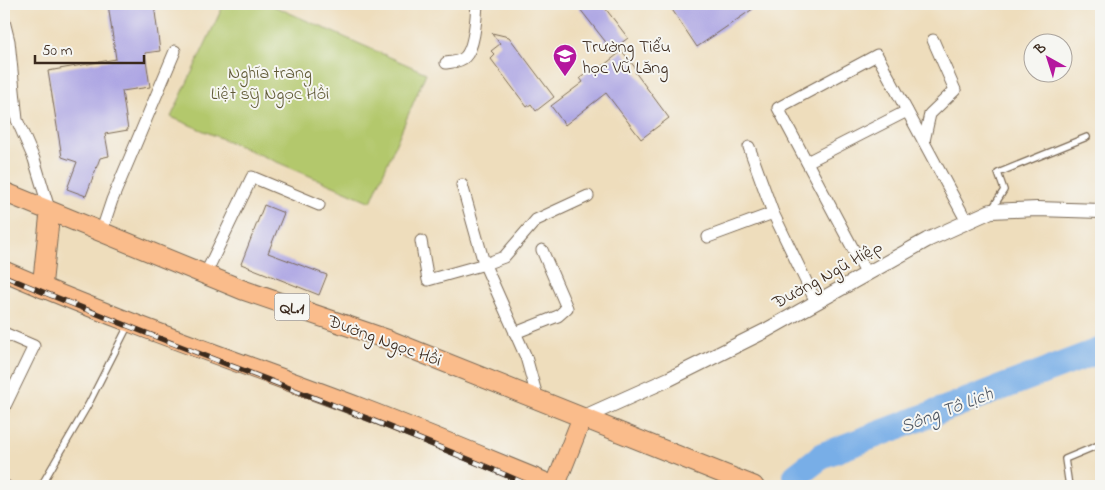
<svg xmlns="http://www.w3.org/2000/svg" width="1105" height="490" font-family="'Indie Flower',sans-serif">
	<style>
		.green { fill: #b3c86c; stroke: #777945 }
		.lines { fill: none; stroke-linecap: round; stroke-linejoin: round }
		.river { stroke: #78aee7; stroke-width: 26 }
		.building { fill: #aca4e3 }
		.service-casing { stroke: #7a6955; stroke-width: 8 }
		.minor-casing { stroke: #7a6955; stroke-width: 13 }
		.tertiary-casing { stroke: #7a6955; stroke-width: 16 }
		.trunk-casing { stroke: #7a6955; stroke-width: 21 }
		.service { stroke: #fff; stroke-width: 5.5 }
		.minor { stroke: #fff; stroke-width: 11 }
		.tertiary { stroke: #fff; stroke-width: 14 }
		.trunk { stroke: #fabc8b; stroke-width: 19 }
		.rail-casing { stroke: #3b2a1e; stroke-width: 5.5 }
		.rail { stroke: #f6f6f2; stroke-width: 4; stroke-dasharray: 11; stroke-linecap: butt }
		.labels { text-anchor: middle; stroke-width: 4; stroke-linejoin: round; paint-order: stroke }
		.shield { fill: #f6f6f2; stroke: #73675e; stroke-width: 1 }
		.shield-label { font-size: 16px; font-weight: bold; fill: #3b2a1e }
		.poi-label { font-size: 18px; fill: #3b2a1e; stroke: #f6f6f2; text-anchor: start }
		.park-label { font-size: 18px; fill: #5f5935; stroke: #f6f6f2 }
		.street-label { font-size: 18px; fill: #3b2a1e; stroke: #f6f6f2 }
		.water-label { font-size: 19px; font-style: italic; fill: #505864; stroke: #f6f6f2 }
	</style>
	<rect width="100%" height="100%" fill="#f6f6f2"/>
	<filter id="ink" filterUnits="userSpaceOnUse"><feTurbulence type="fractalNoise" baseFrequency=".02" numOctaves="2"/><feDisplacementMap in="SourceGraphic" scale="10" xChannelSelector="R" yChannelSelector="G"/><feConvolveMatrix kernelMatrix="1 2 1 2 8 2 1 2 1" color-interpolation-filters="sRGB"/></filter>
	<filter id="wash" filterUnits="userSpaceOnUse"><feTurbulence type="fractalNoise" baseFrequency=".0096" numOctaves="4" result="noise"/><feDisplacementMap in="SourceGraphic" scale="20" xChannelSelector="R" yChannelSelector="G"/><feGaussianBlur stdDeviation="1.12" result="paint"/><feColorMatrix in="noise" values="0 0 0 0 0 0 0 0 0 0 0 0 0 0 0 0 0 1.4 0 .05"/><feComposite in="paint" operator="in"/></filter>
	<g filter="url(#wash)">
		<rect width="100%" height="100%" fill="#eeddbc"/>
		<path class="green" d="M 224,4 L 269,4 L 426,73 L 371,202 L 171,117 Z"/>
		<g class="lines">
			<path class="river" d="M 796,476 L 823,455 L 1101,350"/>
		</g>
		<g id="blocks">
			<g class="building">
				<path d="M 108,4 L 154,4 L 160,51 L 145,53 L 150,87 L 122,91 L 128,130 L 105,134 L 109,156 L 100,158 L 86,196 L 67,189 L 77,162 L 62,157 L 48,71 L 116,59 Z"/>
				<path d="M 576,4 L 602,4 L 628,38 L 612,50 Z"/>
				<path d="M 677,4 L 760,4 L 697,47 L 671,8 Z"/>
				<path d="M 492,33 L 509,37 L 554,97 L 536,111 L 531,104 L 527,107 L 491,59 L 495,55 L 491,51 L 500,44 Z"/>
				<path d="M 622,51 L 637,70 L 635,72 L 669,118 L 641,139 L 606,93 L 565,125 L 551,106 L 583,82 L 580,78 L 593,69 L 595,72 Z"/>
				<path d="M 264,205 L 284,213 L 268,253 L 327,275 L 319,295 L 241,264 Z"/>
			</g>
		</g>
	</g>
	<g filter="url(#ink)">
		<use href="#blocks" fill-opacity="0" stroke="#7a6955" stroke-width="1"/>
		<g class="lines">
			<defs>
				<g id="service">
					<path d="M 992,209 L 1004,190 L 998,173 L 1087,137"/>
					<path d="M 41,486 L 88,405 L 129,324"/>
					<path d="M 1069,486 L 1065,459 L 1101,444"/>
				</g>
				<g id="minor">
					<path d="M 4,21 L 9,41 L 17,120 L 34,159 L 50,212"/>
					<path d="M 446,63 C 452,62 460,62 465,57 C 475,47 476,17 477,4"/>
					<path d="M 924,141 L 930,114 L 955,90 L 933,40"/>
					<path d="M 749,147 L 773,213"/>
					<path d="M 807,162 L 907,111"/>
					<path d="M 462,185 L 484,263 L 526,357 L 538,400"/>
					<path d="M 101,233 L 112,200 L 175,51"/>
					<path d="M 708,237 L 773,213 L 816,302"/>
					<path d="M 421,241 L 428,280 L 485,264 L 504,257 L 536,220 L 588,196"/>
					<path d="M 866,273 L 778,108 L 877,55 L 967,222"/>
					<path d="M 205,275 L 252,177 L 319,205"/>
					<path d="M 4,333 L 34,346 L 4,408"/>
					<path d="M 515,333 L 558,316 L 567,308 L 542,250"/>
					<path d="M 4,485 L 6,486"/>
				</g>
				<path id="tertiary" d="M 582,418 L 669,379 L 765,331 L 927,240 L 991,211 L 1037,209 L 1101,211"/>
				<g id="trunk">
					<path d="M 4,192 L 243,290 L 389,340 L 754,486"/>
					<path d="M 4,271 C 121,322 242,363 361,408 C 426,433 490,460 554,486"/>
					<path d="M 42,288 L 50,212"/>
					<path d="M 555,486 L 582,418"/>
				</g>
			</defs>
			<use href="#service" class="service-casing"/>
			<use href="#minor" class="minor-casing"/>
			<use href="#tertiary" class="tertiary-casing"/>
			<use href="#trunk" class="trunk-casing"/>
			<use href="#service" class="service"/>
			<use href="#minor" class="minor"/>
			<use href="#tertiary" class="tertiary"/>
			<use href="#trunk" class="trunk"/>
			<defs>
				<path id="rail" d="M 4,276 C 178,349 358,410 531,486"/>
			</defs>
			<use href="#rail" class="rail-casing"/>
			<use href="#rail" class="rail"/>
		</g>
	</g>
	<defs>
		<symbol id="school-pin" viewBox="-11 -11 22 30"><path d="M0 17L-7.5 6A9.5 9.5 0 1 1 7.5 6Z" fill="#b5179e" stroke="#f6f6f2"/><path d="M0-5L7-2L0 1L-7-2ZM-4 1L0 2.5L4 1V4Q0 6-4 4Z" fill="#fff"/></symbol>
	</defs>
	<g fill-rule="evenodd">
		<use href="#school-pin" x="551" y="42" width="28" height="38"/>
	</g>
	<g class="labels">
		<rect class="shield" x="274.5" y="293.5" width="35" height="27" rx="4"/>
		<g class="shield-label">
			<text x="292" y="313">QL.1</text>
		</g>
		<g class="poi-label">
			<text x="582" y="52">Trường Tiểu<tspan x="582" dy="21">học Vũ Lăng</tspan></text>
		</g>
		<g class="park-label">
			<text x="270" y="78">Nghĩa trang<tspan x="270" dy="21">Liệt sỹ Ngọc Hồi</tspan></text>
		</g>
		<g class="street-label">
			<text transform="translate(827 274) rotate(-29)" y="6">Đường Ngũ Hiệp</text>
			<text transform="translate(385 340) rotate(20)" y="6">Đường Ngọc Hồi</text>
		</g>
		<g class="water-label">
			<text transform="translate(946 409) rotate(-21)" y="7">Sông Tô Lịch</text>
		</g>
	</g>
	<rect width="1105" height="490" fill="none" stroke="#f6f6f2" stroke-width="20"/>
	<g transform="translate(1048 58) rotate(321)"><circle r="24" fill="#f6f6f2" stroke="#aba49d"/>
	<path d="M0-4L9 19L0 12L-9 19Z" fill="#b5179e"/>
	<text y="-8" font-size="14" font-weight="bold" text-anchor="middle" fill="#3b2a1e">B</text>
	</g>
	<path d="M35 55v8h109v-8" fill="none" stroke="#3b2a1e" stroke-width="2.5"/>
	<text x="42" y="55" font-size="15" fill="#3b2a1e" stroke="#f6f6f2" stroke-width="4" paint-order="stroke">50 m</text>
</svg>
